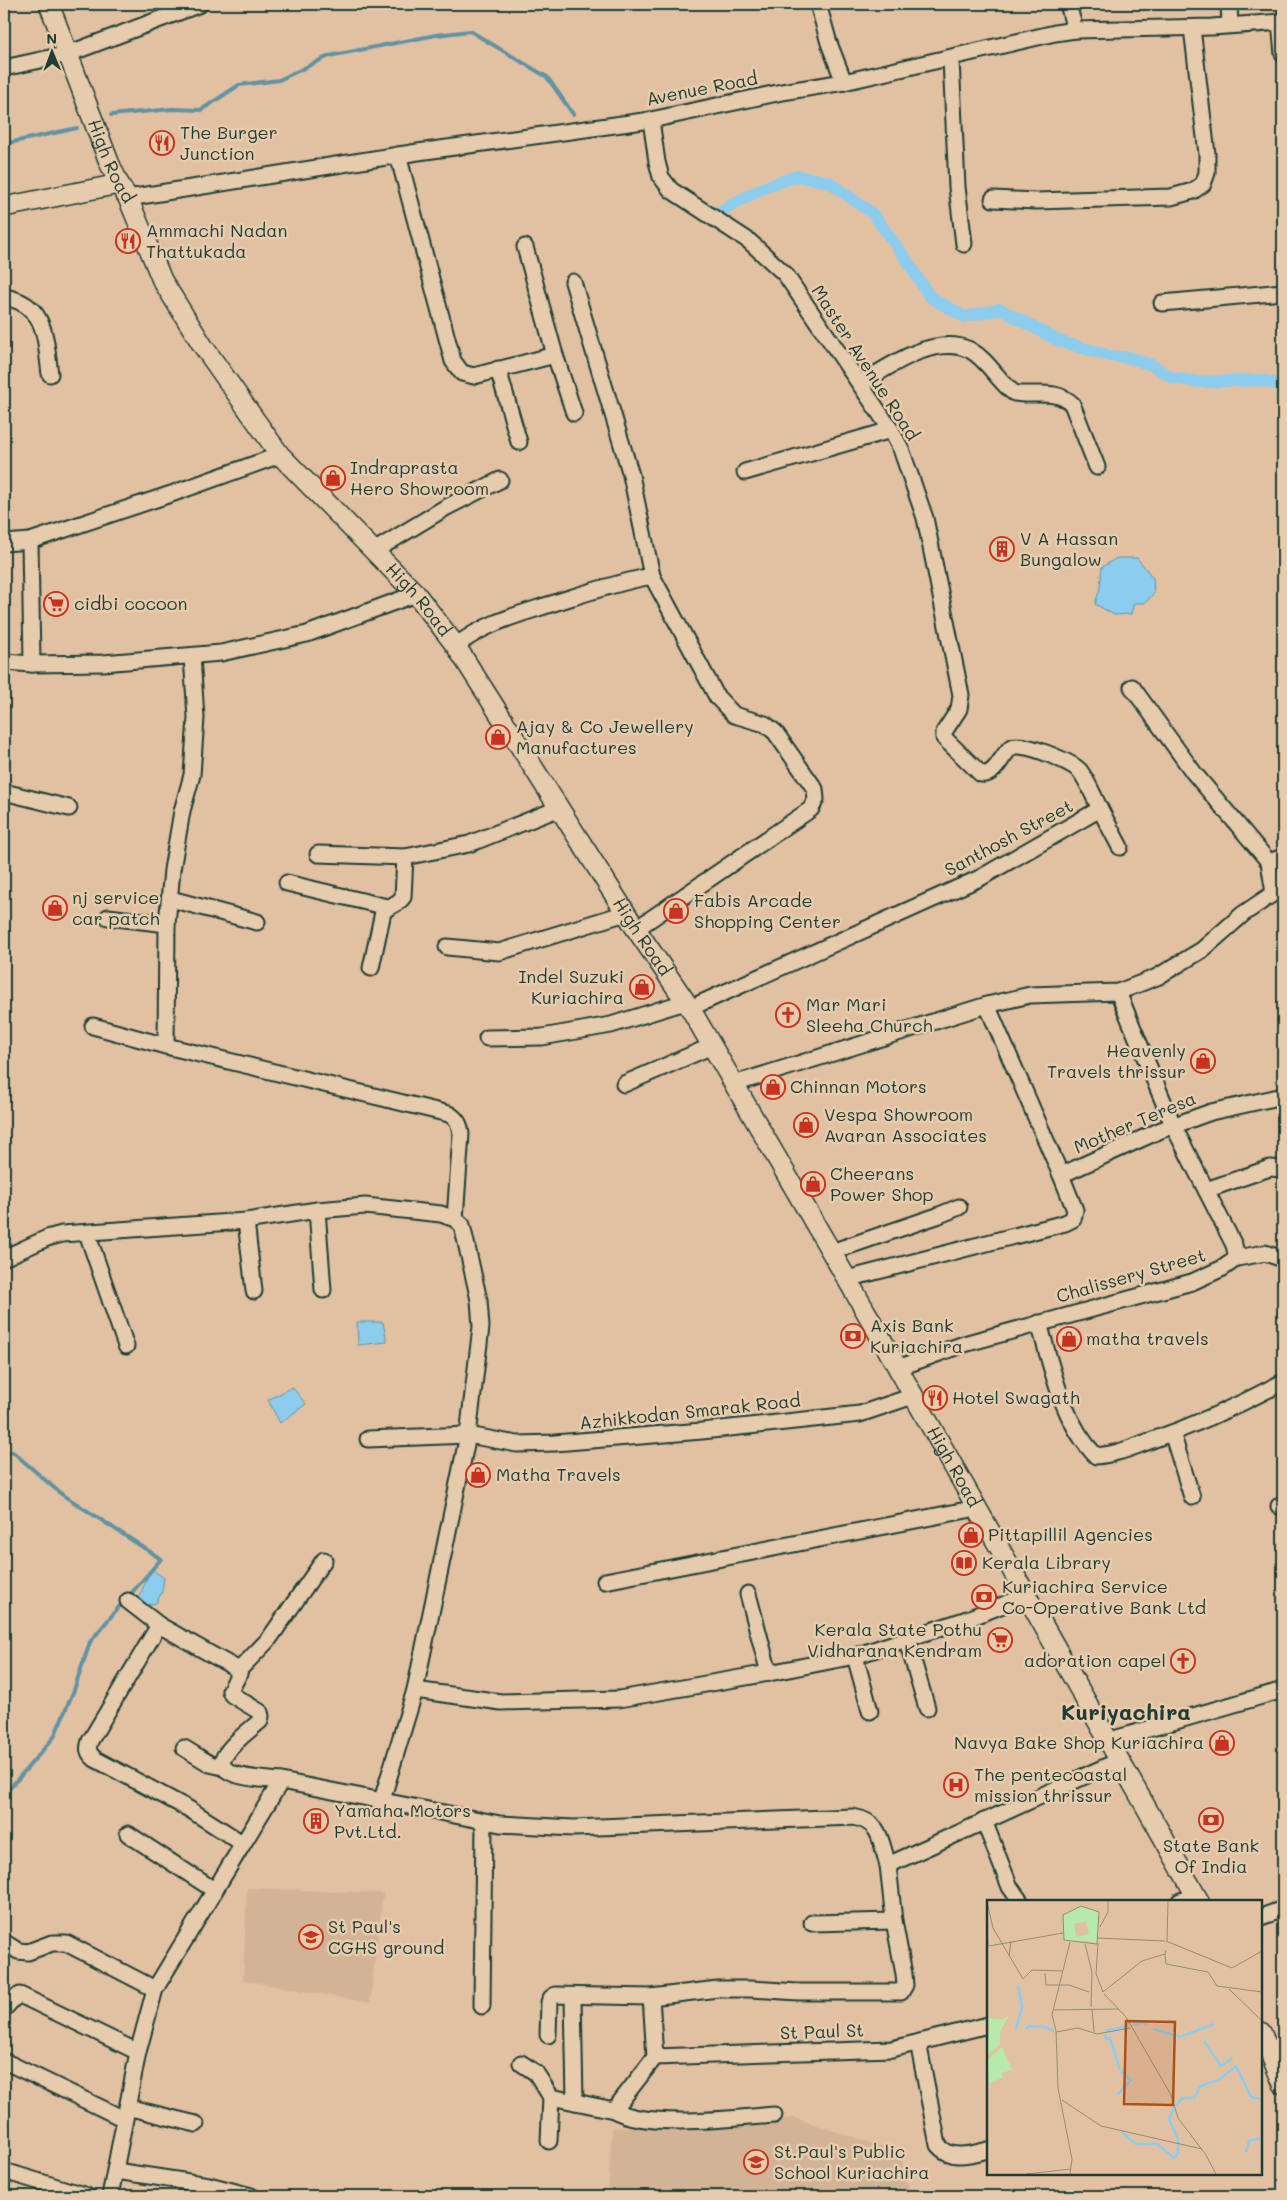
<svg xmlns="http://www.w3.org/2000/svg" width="1287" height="2200" font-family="Mali,sans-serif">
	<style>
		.built { fill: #d3b396 }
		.water { fill: #8ccced; stroke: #6093a3 }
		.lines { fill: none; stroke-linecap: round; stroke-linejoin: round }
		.stream { stroke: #6093a3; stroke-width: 4 }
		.canal { stroke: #8ccced; stroke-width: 12 }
		.minor-casing { stroke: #1f3d34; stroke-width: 19 }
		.major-casing { stroke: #1f3d34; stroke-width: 22 }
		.minor { stroke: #e6cbad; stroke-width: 15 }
		.major { stroke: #e6cbad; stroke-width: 19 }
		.labels { text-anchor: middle; stroke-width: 5; stroke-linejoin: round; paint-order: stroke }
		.street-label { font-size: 18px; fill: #1f3d34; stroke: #e6cbad }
		.poi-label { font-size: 18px; fill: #1f3d34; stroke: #e6cbad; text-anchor: start }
		.district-label { font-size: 22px; font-weight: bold; fill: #1f3d34; stroke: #e6cbad }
		.inset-river { fill: none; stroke: #8ccced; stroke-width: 2.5 }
		.inset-road { fill: none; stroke: #948c77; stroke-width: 1 }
		.view { fill: #ac5118; fill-opacity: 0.15; stroke: #ac5118; stroke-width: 2.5 }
		.inset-edge { fill: none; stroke: #1f3d34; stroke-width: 2.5 }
	</style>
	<rect width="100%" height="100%" fill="#e2c1a3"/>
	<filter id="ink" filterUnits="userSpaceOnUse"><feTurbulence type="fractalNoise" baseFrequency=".02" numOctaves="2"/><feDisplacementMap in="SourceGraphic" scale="10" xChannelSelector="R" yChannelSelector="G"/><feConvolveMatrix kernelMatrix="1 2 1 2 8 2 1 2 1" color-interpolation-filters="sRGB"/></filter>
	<g filter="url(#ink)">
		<g class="built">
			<path d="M 247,1888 L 383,1893 L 370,2003 L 243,1980 Z"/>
			<path d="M 795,2118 L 899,2152 L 912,2196 L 608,2196 L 612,2128 Z"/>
		</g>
		<g class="water">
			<path d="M 1117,558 L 1137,558 L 1153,578 L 1154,593 L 1145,603 L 1134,603 L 1131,614 L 1114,615 L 1095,604 L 1100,588 L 1102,567 Z"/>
			<path d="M 357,1322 L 383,1322 L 387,1342 L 358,1345 Z"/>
			<path d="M 292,1387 L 306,1404 L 280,1423 L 268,1400 Z"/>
			<path d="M 151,1569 L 164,1578 L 162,1592 L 156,1603 L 144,1606 L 139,1597 Z"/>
		</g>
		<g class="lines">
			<g class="stream">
				<path d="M 111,115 L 172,109 L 201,110 L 239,85 L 279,80 L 329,56 L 436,35 L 470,31 L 547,77 L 573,114"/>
				<path d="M 4,144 L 77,128"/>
				<path d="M 4,1453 L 13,1452 L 60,1493 L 161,1559 L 128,1597"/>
				<path d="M 4,1795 L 54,1737 L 74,1690 L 90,1642 L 123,1602"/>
			</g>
			<path class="canal" d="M 722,210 L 763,188 L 797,176 L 829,182 L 873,214 L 904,256 L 930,297 L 965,317 L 1000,309 L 1059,341 L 1110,356 L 1131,358 L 1152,365 L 1173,378 L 1198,382 L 1261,380 L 1283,386"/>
			<defs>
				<g id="minor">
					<path d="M 818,4 L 829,43 L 844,82"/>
					<path d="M 1068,4 L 1075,30"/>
					<path d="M 1229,4 L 1230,25"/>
					<path d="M 1280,22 L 1283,54"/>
					<path d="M 951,59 L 957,187 L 964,244"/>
					<path d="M 4,68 L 68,54 L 200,4"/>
					<path d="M 651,120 L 657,162 L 661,177 L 671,190 L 749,241 L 785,274 L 891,430 L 901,449 L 925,518 L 961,695 L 959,709 L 944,732 L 944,738 L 981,774 C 996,777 1002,753 1012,747 C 1022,741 1072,762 1080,771 C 1088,782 1094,797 1100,809 L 980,878 L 690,1008"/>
					<path d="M 398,155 L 453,361 L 462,373 L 474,376 L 555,355 L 525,247"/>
					<path d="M 128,198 L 418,152 L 651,120 L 782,92 L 844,82 L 1055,33 L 1075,30 L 1212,27 L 1283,22"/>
					<path d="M 993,199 L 1036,201 L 1171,197 L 1193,191 L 1203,184 L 1207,173 L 1207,154 L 1192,28"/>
					<path d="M 4,297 C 47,304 45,339 50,374"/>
					<path d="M 1162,303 L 1283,292"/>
					<path d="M 555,355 L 574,413"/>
					<path d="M 498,369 L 519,442"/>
					<path d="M 860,384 C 888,367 935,333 970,350 C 988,360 998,381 1014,393 C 1035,397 1055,388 1072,404 L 1097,467"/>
					<path d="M 280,455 L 174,493 L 30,541 L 32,664 L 103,663 L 221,653 L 307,634 L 416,594"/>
					<path d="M 745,472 L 891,430"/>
					<path d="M 4,543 L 30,541"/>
					<path d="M 374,551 L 445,508 L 500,480"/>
					<path d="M 456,646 C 486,622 521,614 557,602 C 589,592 619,582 652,576 L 631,475 L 573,282"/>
					<path d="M 4,662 L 32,664"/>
					<path d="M 1132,687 L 1194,773 L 1269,862"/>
					<path d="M 4,792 L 69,808"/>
					<path d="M 1100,809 L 1120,847"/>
					<path d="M 318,854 L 405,857"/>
					<path d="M 1269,862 L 1283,857"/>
					<path d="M 287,883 L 387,907"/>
					<path d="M 171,899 L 257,922"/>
					<path d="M 108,917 L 167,924 L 172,870 L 182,811 L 192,775 L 196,718 L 192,656"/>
					<path d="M 636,929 L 811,809 L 816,799 L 815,789 L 775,732 L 765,724 L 734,715 L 717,697 L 652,576"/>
					<path d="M 447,947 L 499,952 L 626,913"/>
					<path d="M 371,968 L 383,912 C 389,905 398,905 403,897 L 405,857 L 469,844 L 560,808"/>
					<path d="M 1118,992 L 1173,1125 L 1234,1245 L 1237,1258"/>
					<path d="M 93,1026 L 166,1046 L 449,1114 C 457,1119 460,1124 461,1134 L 455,1219"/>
					<path d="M 487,1038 L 542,1037 L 611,1025 L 685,1002"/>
					<path d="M 166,1046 L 167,924"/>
					<path d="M 624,1084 L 712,1046"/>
					<path d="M 734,1084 L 987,1005 L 1030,995 L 1118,992 L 1157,977 L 1202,950 L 1243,914 L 1274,893 L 1269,862"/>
					<path d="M 1061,1175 L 1161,1130 L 1211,1112 L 1283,1096"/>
					<path d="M 1206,1190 L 1270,1168 L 1283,1169"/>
					<path d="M 317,1210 L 323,1290"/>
					<path d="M 246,1221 L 254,1291"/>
					<path d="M 87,1233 L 126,1346"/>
					<path d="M 831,1252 L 937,1216 L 959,1207"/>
					<path d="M 4,1258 L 47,1238 L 62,1234 L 246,1221 L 317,1210 L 365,1206 L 441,1214 L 455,1219 L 462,1225 L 479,1300 L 481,1327 L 468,1435 L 415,1690 L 501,1702 L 619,1699 L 769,1673 L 855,1656 L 967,1619 L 1026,1596"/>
					<path d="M 847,1279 L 1065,1223 L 1073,1219 L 1075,1210 L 1061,1175 L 987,1005"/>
					<path d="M 1039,1323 C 1052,1368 1062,1421 1096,1456 C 1114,1455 1130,1448 1147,1442 C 1196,1425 1238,1406 1283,1382"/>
					<path d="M 898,1368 L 964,1344 L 1192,1282 L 1223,1268 L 1237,1258 L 1265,1253 L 1283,1259"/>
					<path d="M 1172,1433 L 1192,1497"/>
					<path d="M 368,1439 L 468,1435 L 517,1444 L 555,1443 L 702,1431 L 860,1414 L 913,1396"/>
					<path d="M 1279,1506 L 1283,1504"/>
					<path d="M 605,1581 L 977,1508"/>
					<path d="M 748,1594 L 769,1673"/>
					<path d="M 128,1601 L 159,1625 L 239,1670 L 239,1674 L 230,1691 L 232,1695 L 260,1712 L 261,1716 L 260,1721 C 249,1731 234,1741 226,1754 C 208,1779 267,1779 281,1781"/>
					<path d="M 159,1625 L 90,1741 C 87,1749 88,1753 95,1759 L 189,1809 L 242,1843"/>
					<path d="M 906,1637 L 927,1708"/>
					<path d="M 855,1656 L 870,1711"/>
					<path d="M 239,1670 L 269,1639 L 324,1560"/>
					<path d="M 1107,1741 L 1283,1690"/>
					<path d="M 184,1748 L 210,1764 L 223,1767"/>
					<path d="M 382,1800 L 415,1690"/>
					<path d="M 984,1821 L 1010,1887 L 1020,1901"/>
					<path d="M 128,1834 L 214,1890"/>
					<path d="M 1180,1901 L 1196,1897"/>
					<path d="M 1261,1917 L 1283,1909"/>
					<path d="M 812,1923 L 894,1921"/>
					<path d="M 4,1942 L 18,1951 L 28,1952 L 52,1943 L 66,1943 L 155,1989"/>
					<path d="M 573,1996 L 575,2102"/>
					<path d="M 482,2006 L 484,1822"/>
					<path d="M 4,2009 L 13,1999 L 20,1995 L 138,2052"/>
					<path d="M 548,2035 L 549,2002 L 551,1998 L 555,1995 L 651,1997 L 718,1989 L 751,1989 L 798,1992 L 901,1992 L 905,1985 L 904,1974 L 894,1921 L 888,1865"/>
					<path d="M 918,2042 L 938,2145 C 951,2161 971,2154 988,2150"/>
					<path d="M 655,2057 L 892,2049 L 988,2025"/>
					<path d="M 4,2061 L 124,2119"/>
					<path d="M 521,2063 L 536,2073 L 551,2097 L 614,2110 L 655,2057 L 651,1997"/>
					<path d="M 127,2107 L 196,2124"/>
					<path d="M 614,2110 C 646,2129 736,2118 774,2115"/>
					<path d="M 549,2141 L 551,2097"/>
					<path d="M 4,2171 L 87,2196"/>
					<path d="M 116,2171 L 209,2185 L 251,2196"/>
					<path d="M 110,2196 L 138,2052 L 155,1989 L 281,1781 L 500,1824 L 573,1828 L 853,1817 C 882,1822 880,1841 888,1865 L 1118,1761"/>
				</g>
				<g id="major">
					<path id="s1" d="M 49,4 L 109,162 L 119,184 L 128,198 L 162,280 L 203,346 L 246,407 L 280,455 L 416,594 L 456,646 L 636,929 L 690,1008 L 873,1324 L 1199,1901"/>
					<path d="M 4,207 L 119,184"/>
					<path d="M 1261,2032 L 1283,2084"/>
				</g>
			</defs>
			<use href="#minor" class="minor-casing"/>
			<use href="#major" class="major-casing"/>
			<use href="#minor" class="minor"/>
			<use href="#major" class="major"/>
		</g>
	</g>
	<defs>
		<symbol id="restaurant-ring" viewBox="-11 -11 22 22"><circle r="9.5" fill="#e6cbad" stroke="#c8321e" stroke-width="1.5"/><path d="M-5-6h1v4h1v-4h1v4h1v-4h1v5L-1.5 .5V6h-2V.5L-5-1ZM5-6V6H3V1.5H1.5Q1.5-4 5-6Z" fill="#c8321e"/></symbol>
		<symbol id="shop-ring" viewBox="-11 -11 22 22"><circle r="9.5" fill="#e6cbad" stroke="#c8321e" stroke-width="1.5"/><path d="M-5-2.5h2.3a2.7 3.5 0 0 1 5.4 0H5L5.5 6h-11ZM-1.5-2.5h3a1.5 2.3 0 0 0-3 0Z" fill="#c8321e"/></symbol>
		<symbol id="building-ring" viewBox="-11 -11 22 22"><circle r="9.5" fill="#e6cbad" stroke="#c8321e" stroke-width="1.5"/><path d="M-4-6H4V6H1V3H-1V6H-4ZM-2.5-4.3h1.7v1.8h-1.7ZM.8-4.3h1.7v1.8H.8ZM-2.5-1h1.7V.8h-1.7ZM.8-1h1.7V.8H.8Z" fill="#c8321e"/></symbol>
		<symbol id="supermarket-ring" viewBox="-11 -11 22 22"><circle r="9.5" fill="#e6cbad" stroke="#c8321e" stroke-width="1.5"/><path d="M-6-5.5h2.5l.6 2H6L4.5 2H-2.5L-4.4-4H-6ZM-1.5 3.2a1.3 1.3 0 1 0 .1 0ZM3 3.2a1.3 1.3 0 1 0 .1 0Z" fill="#c8321e"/></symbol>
		<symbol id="church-ring" viewBox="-11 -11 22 22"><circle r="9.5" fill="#e6cbad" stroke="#c8321e" stroke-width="1.5"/><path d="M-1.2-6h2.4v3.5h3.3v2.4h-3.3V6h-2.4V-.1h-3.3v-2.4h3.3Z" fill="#c8321e"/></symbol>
		<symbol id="bank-ring" viewBox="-11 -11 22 22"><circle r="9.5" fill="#e6cbad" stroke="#c8321e" stroke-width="1.5"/><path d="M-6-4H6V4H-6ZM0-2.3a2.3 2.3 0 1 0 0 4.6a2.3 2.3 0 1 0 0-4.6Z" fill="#c8321e"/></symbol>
		<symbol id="library-ring" viewBox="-11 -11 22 22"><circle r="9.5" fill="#e6cbad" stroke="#c8321e" stroke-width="1.5"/><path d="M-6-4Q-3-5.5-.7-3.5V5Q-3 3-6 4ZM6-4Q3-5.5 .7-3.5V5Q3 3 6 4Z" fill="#c8321e"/></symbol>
		<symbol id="hospital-ring" viewBox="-11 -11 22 22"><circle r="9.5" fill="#e6cbad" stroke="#c8321e" stroke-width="1.5"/><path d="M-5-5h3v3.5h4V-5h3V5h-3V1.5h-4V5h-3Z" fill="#c8321e"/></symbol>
		<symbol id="school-ring" viewBox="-11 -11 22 22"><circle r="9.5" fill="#e6cbad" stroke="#c8321e" stroke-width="1.5"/><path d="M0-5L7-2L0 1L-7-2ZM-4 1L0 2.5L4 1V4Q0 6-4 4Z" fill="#c8321e"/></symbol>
	</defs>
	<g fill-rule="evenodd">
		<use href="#restaurant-ring" x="148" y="129" width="28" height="28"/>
		<use href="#restaurant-ring" x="114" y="227" width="28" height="28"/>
		<use href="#shop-ring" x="319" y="464" width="28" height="28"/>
		<use href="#building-ring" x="988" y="535" width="28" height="28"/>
		<use href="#supermarket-ring" x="42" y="590" width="28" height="28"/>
		<use href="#shop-ring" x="484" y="723" width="28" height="28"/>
		<use href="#shop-ring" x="41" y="894" width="28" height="28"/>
		<use href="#shop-ring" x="662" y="897" width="28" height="28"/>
		<use href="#shop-ring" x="628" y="973" width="28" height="28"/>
		<use href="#church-ring" x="774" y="1001" width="28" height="28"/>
		<use href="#shop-ring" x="1189" y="1047" width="28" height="28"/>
		<use href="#shop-ring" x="759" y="1073" width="28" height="28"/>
		<use href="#shop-ring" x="792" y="1111" width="28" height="28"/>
		<use href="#shop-ring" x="799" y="1170" width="28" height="28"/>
		<use href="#bank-ring" x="839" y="1322" width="28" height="28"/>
		<use href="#shop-ring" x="1055" y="1325" width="28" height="28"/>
		<use href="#restaurant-ring" x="921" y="1384" width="28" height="28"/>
		<use href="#shop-ring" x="464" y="1461" width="28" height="28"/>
		<use href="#shop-ring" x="957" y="1521" width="28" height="28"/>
		<use href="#library-ring" x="950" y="1549" width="28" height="28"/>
		<use href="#bank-ring" x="970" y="1583" width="28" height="28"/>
		<use href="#supermarket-ring" x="986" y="1626" width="28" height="28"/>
		<use href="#church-ring" x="1169" y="1647" width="28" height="28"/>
		<use href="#shop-ring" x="1208" y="1729" width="28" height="28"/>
		<use href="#hospital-ring" x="942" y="1771" width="28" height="28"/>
		<use href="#bank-ring" x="1197" y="1806" width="28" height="28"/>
		<use href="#building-ring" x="302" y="1807" width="28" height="28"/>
		<use href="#school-ring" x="297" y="1923" width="28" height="28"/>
		<use href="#school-ring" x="742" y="2148" width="28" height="28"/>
	</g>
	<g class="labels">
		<g class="street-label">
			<text transform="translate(702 89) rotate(-11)" y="6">Avenue Road</text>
			<text dy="6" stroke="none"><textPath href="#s1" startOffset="169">High Road</textPath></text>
			<text transform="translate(865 363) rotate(57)" y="6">Master Avenue Road</text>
			<text dy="6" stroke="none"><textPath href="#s1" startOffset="710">High Road</textPath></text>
			<text transform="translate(1009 838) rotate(-28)" y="6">Santhosh Street</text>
			<text dy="6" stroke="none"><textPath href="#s1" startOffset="1115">High Road</textPath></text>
			<text transform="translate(1135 1123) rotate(-23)" y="6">Mother Teresa</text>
			<text transform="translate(1131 1276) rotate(-16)" y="6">Chalissery Street</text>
			<text transform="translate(690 1412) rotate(-6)" y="6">Azhikkodan Smarak Road</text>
			<text dy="6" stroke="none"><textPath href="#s1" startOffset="1730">High Road</textPath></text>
			<text transform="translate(822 2032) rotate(-2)" y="6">St Paul St</text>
		</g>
		<g class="poi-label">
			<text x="180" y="139">The Burger<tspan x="180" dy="21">Junction</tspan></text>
			<text x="146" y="237">Ammachi Nadan<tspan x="146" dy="21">Thattukada</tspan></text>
			<text x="350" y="474">Indraprasta<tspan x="350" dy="21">Hero Showroom</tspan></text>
			<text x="1020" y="545">V A Hassan<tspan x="1020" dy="21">Bungalow</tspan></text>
			<text x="74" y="610">cidbi cocoon</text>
			<text x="516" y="733">Ajay &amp; Co Jewellery<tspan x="516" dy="21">Manufactures</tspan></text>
			<text x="72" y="904">nj service<tspan x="72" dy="21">car patch</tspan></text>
			<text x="694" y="907">Fabis Arcade<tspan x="694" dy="21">Shopping Center</tspan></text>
			<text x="624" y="983" text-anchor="end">Indel Suzuki<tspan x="624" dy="21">Kuriachira</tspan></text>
			<text x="806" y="1011">Mar Mari<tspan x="806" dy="21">Sleeha Church</tspan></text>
			<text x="1186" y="1057" text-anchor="end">Heavenly<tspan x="1186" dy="21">Travels thrissur</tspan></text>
			<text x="790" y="1093">Chinnan Motors</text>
			<text x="824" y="1121">Vespa Showroom<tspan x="824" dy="21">Avaran Associates</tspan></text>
			<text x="830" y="1180">Cheerans<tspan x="830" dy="21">Power Shop</tspan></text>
			<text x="870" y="1332">Axis Bank<tspan x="870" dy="21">Kuriachira</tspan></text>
			<text x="1086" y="1345">matha travels</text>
			<text x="952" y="1404">Hotel Swagath</text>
			<text x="496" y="1481">Matha Travels</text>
			<text x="988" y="1541">Pittapillil Agencies</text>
			<text x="982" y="1569">Kerala Library</text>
			<text x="1002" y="1593">Kuriachira Service<tspan x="1002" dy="21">Co-Operative Bank Ltd</tspan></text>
			<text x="982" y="1636" text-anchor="end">Kerala State Pothu<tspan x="982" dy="21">Vidharana Kendram</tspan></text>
			<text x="1166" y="1667" text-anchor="end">adoration capel</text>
			<text x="1204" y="1749" text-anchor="end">Navya Bake Shop Kuriachira</text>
			<text x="974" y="1781">The pentecoastal<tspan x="974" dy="21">mission thrissur</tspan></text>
			<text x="334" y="1817">Yamaha Motors<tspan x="334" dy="21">Pvt.Ltd.</tspan></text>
			<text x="1211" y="1852" text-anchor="middle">State Bank<tspan x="1211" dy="21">Of India</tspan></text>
			<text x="328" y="1933">St Paul's<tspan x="328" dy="21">CGHS ground</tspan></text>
			<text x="774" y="2158">St.Paul's Public<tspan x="774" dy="21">School Kuriachira</tspan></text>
		</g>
		<g class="district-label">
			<text x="1126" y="1720">Kuriyachira</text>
		</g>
	</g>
	<g transform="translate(987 1900)">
		<rect width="275" height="275" fill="#e2c1a3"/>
		<path d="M 94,7 L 111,12 L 110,42 L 77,40 L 77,15 ZM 99,21 L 102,34 L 89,37 L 87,24 ZM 22,116 L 13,131 L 13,144 L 0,155 L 3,127 L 0,118 L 16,119 ZM 15,147 L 25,170 L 14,173 L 16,177 L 2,184 L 0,160 Z" fill="#b5eaab" fill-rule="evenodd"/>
		<path class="inset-river" d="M 146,125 L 157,122 L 160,125M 29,129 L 35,107 L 31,85M 39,129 L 42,126 L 59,127 L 67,132M 166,129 L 194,137M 118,131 L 142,126M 118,135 L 119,139 L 123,138 L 133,170M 195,136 L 227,124M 217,141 L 234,166 L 246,158M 130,195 L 144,180 L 134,171M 189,206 L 195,198 L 207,198 L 214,186 L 233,179 L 249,166 L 264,197 L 275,199M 134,231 L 149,244 L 170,244 L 187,258 L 191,253 L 191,239 L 182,219 L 187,207M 259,252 L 262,241 L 273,238"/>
		<path class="inset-road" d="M 0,2 L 6,28 L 36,79 L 45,70 L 75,71M 94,6 L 112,12 L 110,44 L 77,40 L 76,15 ZM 0,21 L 1,46M 113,27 L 121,12 L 121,1M 111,38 L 178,41M 179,41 L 245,68 L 275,51M 180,41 L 181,1M 83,42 L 65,115 L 69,131 L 71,188 L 85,259 L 83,274M 111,43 L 109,74 L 116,92M 98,44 L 105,72 L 104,107M 2,46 L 76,33M 178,54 L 179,64 L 221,72 L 230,86 L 275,92M 22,56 L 24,41M 58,73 L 59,85 L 82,85 L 102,92M 242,89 L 275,121M 116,92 L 155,61 L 178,54 L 179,50M 117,94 L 139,117 L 184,195 L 191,218 L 219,255 L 229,274M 105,109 L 107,132M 66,110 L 132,109M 69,132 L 91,128 L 110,134 L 143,128M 75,200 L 114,226 L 215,249M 39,274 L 84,269"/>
		<path class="view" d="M 139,121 L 188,122 L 186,205 L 137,204 Z"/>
		<rect width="275" height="275" class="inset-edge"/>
	</g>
	<rect width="1287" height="2200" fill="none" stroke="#e6cbad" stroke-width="20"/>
	<rect x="10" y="10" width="1267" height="2180" fill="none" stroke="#1f3d34" stroke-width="2" filter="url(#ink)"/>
	<g transform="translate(52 52) rotate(359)" stroke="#e6cbad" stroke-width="4" paint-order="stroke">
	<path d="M0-4L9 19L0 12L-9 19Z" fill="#1f3d34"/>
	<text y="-8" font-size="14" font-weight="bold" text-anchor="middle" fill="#1f3d34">N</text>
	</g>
</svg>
